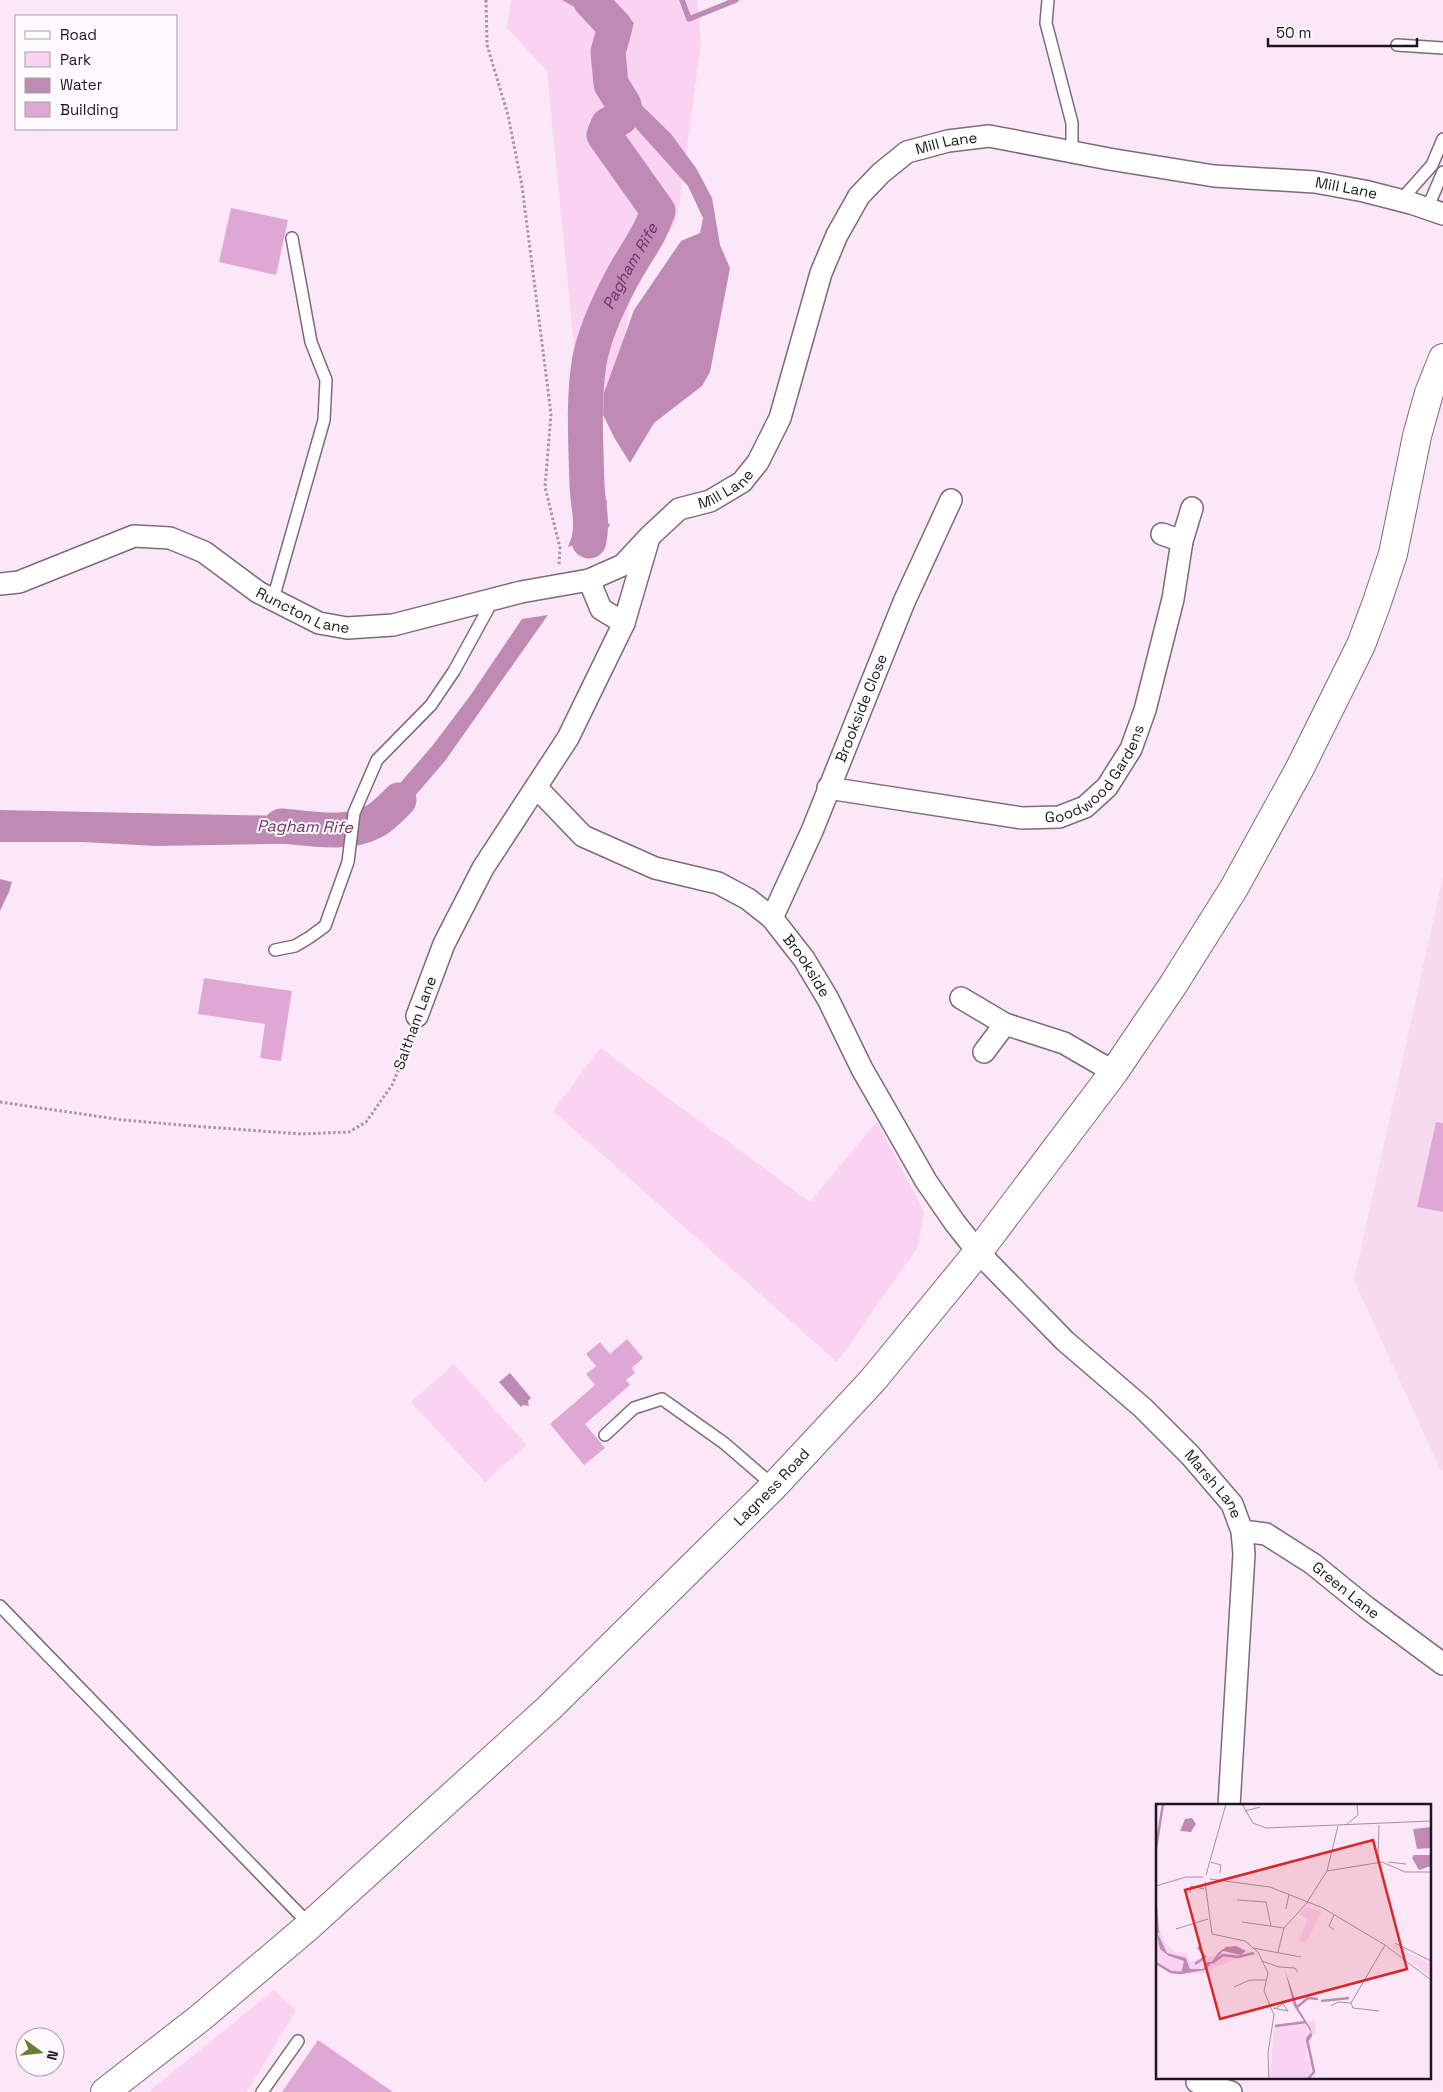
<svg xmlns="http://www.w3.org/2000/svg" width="1443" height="2092" font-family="'Space Grotesk',sans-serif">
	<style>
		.built { fill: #f6dbf0 }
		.green { fill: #fad2f2 }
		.water { fill: #bf8bb5 }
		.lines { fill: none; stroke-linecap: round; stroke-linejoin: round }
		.stream { stroke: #bf8bb5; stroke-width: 5.5 }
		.river { stroke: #bf8bb5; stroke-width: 35 }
		.building { fill: #dfa8d4 }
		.service-casing { stroke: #7c6b78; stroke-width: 14 }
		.minor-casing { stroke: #7c6b78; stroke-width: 24 }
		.secondary-casing { stroke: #7c6b78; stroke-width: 30 }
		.path { stroke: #a596a2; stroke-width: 3; stroke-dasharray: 2.5 2.5; stroke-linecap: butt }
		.service { stroke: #fff; stroke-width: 11 }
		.minor { stroke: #fff; stroke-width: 21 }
		.secondary { stroke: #fff; stroke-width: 28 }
		.labels { text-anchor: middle; stroke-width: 4; stroke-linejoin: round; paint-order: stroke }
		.street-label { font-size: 15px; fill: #1d161c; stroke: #fefafd }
		.water-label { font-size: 16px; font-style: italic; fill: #703066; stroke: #fefafd }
		.inset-river { fill: none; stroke: #bf8bb5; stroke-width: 2.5 }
		.inset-road { fill: none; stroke: #a2939f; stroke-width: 1 }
		.view { fill: #d62828; fill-opacity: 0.15; stroke: #d62828; stroke-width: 2.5 }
		.inset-edge { fill: none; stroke: #1d161c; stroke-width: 2.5 }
	</style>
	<rect width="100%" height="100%" fill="#fbe7f7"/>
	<path class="built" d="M 1443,876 L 1443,1470 L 1441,1471 L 1354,1280 Z"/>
	<g class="green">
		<path d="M 511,0 L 697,0 L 701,43 L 677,220 L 631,289 L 617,401 L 580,408 L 547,71 L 507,28 Z"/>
		<path d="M 600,1048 L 810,1202 L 877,1121 L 924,1212 L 918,1247 L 837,1362 L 553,1111 Z"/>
		<path d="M 454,1364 L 527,1445 L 485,1482 L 411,1402 Z"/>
		<path d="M 274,1990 L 296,2010 L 247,2092 L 148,2092 Z"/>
	</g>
	<g class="water">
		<path d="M 562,0 L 609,0 L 634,23 L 621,56 L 618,75 L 627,91 L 671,134 L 696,168 L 712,198 L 720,245 L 730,268 L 710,372 L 702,386 L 654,423 L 630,463 L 615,439 L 603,415 L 604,393 L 634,310 L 681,241 L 700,233 L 703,218 L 688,186 L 597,85 L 596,65 L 605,30 L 599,21 Z"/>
		<path d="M 595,491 L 603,491 L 607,502 L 603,513 L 610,526 L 589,541 L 568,547 L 583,505 L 581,492 Z"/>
		<path d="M 548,615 L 445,761 L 414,797 L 386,824 L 358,837 L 369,807 L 401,782 L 433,745 L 470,696 L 522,619 Z"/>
		<path d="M 0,810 L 332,817 L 325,843 L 156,846 L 82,842 L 0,842 Z"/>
		<path d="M 0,879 L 12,882 L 9,892 L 0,911 Z"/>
		<path d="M 510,1373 L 531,1398 L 528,1401 L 529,1406 L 523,1405 L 521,1407 L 499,1382 Z"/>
	</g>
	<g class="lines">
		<path class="stream" d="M 682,0 L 689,19 L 736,0"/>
		<g class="river">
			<path id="s1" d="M 589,541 C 593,518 588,507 587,485 C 586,445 583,403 589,363 C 594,334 608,304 622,278 C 634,255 650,236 658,211 L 604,135 L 608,125 L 620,118 L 624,105 L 611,84 L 608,52 L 615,27 L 590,0"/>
			<path d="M 281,826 C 309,828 346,836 373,822 C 383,817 391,808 399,800"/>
		</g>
	</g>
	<g class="building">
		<path d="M 231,208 L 288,220 L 276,275 L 219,262 Z"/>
		<path d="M 204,978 L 292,991 L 281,1061 L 260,1058 L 265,1024 L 198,1014 Z"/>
		<path d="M 1436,1122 L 1443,1123 L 1443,1212 L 1417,1207 Z"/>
		<path d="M 627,1339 L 643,1358 L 632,1368 L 635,1373 L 626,1380 L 630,1385 L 585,1424 L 605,1448 L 584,1465 L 550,1424 L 595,1385 L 586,1374 L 596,1366 L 586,1354 L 600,1342 L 610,1354 Z"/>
		<path d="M 318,2040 L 393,2092 L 282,2092 Z"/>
	</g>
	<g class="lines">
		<defs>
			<g id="service">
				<path d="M 1048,0 L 1046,23 L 1072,123 L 1072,152"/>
				<path d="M 1397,45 L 1443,48"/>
				<path d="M 1401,200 L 1432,165 L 1443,139"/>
				<path d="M 1427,209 L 1443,172"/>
				<path d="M 273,599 L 324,420 L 326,380 L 311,342 L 292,238"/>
				<path d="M 275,950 L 295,946 L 310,937 L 325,926 L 348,862 L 354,813 L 377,760 L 431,705 L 454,671 L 493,600"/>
				<path d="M 605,1435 L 634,1408 L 662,1399 L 724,1443 L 774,1486"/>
				<path d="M 0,1606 L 310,1925"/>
				<path d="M 262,2092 L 298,2041"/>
			</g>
			<g id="minor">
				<path d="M 1162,534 L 1182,541"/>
				<path d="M 589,580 L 601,609 L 624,623"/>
				<path id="s2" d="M 0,584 L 19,582 L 134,536 L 170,538 L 204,552 L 258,592 L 319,623 L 347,628 L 393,625 L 521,592 L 589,580 L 623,565 L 650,536 L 679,509 L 710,501 L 742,482 L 758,462 L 780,418 L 821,273 L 837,235 L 859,196 L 881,173 L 907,152 L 948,141 L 989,136 L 1109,159 L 1214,176 L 1315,182 L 1364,191 L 1411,203 L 1443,214"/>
				<path id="s3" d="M 536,787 L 583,836 L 655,868 L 718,883 L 748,899 L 772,918 L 804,959 L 828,999 L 862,1069 L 889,1116 L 926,1181 L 955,1223 L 978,1252 L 1065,1341 L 1143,1408 L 1190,1455 L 1232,1504 L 1242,1531 L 1244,1554 L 1229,1806"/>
				<path id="s4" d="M 828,788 L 1022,818 L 1059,817 L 1085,807 L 1107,787 L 1131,749 L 1145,710 L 1173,599 L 1182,541 L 1192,508"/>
				<path id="s5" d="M 772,918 L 812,831 L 904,602 L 951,500"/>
				<path d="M 961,998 L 1005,1024 L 1064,1043 L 1114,1072"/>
				<path d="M 417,1016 L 444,944 L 483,868 L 568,738 L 624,623 L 648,541"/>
				<path d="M 984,1052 L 1005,1024"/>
				<path id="s6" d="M 1242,1531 L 1266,1534 L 1313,1564 L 1366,1607 L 1443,1664"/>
				<path d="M 1197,2082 L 1231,2092"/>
			</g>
			<g id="secondary">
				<path id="s7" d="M 105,2092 L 200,2018 L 310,1925 L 549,1708 L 774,1486 L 873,1380 L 978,1252 L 1114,1072 L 1173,985 L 1234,888 L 1300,768 L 1361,645 L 1377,602 L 1393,554 L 1417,436 L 1429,393 L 1443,358"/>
			</g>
		</defs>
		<use href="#service" class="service-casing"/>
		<use href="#minor" class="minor-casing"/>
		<use href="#secondary" class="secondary-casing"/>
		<g class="path">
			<path d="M 486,0 L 487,45 L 508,115 L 522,186 L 551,414 L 545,487 L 560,548 L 559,565"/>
			<path d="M 0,1102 L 123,1120 L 193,1126 L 301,1134 L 349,1132 L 366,1122 L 392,1085 L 408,1048 L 412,1035"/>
		</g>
		<use href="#service" class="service"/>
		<use href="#minor" class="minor"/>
		<use href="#secondary" class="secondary"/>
	</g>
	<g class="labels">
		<g class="street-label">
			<text dy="5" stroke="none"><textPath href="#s2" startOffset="1230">Mill Lane</textPath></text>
			<text dy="5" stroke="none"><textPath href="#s2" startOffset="1635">Mill Lane</textPath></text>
			<text dy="5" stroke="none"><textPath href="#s2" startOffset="795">Mill Lane</textPath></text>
			<text dy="5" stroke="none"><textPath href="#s2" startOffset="332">Runcton Lane</textPath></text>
			<text dy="5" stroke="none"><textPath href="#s5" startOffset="228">Brookside Close</textPath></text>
			<text dy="5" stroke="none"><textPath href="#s4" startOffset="290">Goodwood Gardens</textPath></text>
			<text dy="5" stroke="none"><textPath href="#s3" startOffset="335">Brookside</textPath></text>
			<text transform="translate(415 1023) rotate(-70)" y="5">Saltham Lane</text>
			<text dy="5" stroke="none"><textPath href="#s3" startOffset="1001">Marsh Lane</textPath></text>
			<text dy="5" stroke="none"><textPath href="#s7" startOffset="901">Lagness Road</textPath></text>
			<text dy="5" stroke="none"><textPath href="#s6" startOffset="122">Green Lane</textPath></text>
		</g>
		<g class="water-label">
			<text dy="6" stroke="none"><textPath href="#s1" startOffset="284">Pagham Rife</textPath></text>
			<text transform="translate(305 826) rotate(1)" y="6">Pagham Rife</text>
		</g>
	</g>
	<g transform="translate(1156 1804)">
		<rect width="275" height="275" fill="#fbe7f7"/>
		<path d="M 150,103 L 166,107 L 150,139 L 143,136 L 152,114 L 143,110 ZM 0,127 L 4,127 L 9,139 L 20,148 L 31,149 L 33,158 L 67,149 L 85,150 L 87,153 L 57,164 L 54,169 L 20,170 L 0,161 ZM 237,140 L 251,144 L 250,148 L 275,160 L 275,173 L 236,143 ZM 159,216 L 160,230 L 150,236 L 153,240 L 149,253 L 151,257 L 155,257 L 155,272 L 150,275 L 114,275 L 118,223 L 148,218 L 153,228 L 153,217 Z" fill="#fad2f2"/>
		<path d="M 36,14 L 40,20 L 35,28 L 24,27 L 29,15 ZM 275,23 L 275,44 L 261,45 L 257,25 ZM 258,51 L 274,51 L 275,62 L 263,66 L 256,54 ZM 0,126 L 11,149 L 30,154 L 34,165 L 47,165 L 51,158 L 56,158 L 62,149 L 70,143 L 80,142 L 90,147 L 85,151 L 67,147 L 49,166 L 25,170 L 28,157 L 13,152 L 4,145 ZM 129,166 L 142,204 L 155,225 L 156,232 L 153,237 L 150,234 L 155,228 L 138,202 Z" fill="#bf8bb5"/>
		<path class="inset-river" d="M 0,44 L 7,0M 0,103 L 2,129M 0,159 L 15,168 L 26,169M 56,159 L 67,151 L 82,153 L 98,149M 39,160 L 49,153 L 42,143M 165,197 L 193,194M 141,203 L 152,194 L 162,195M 119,222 L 150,218M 151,235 L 158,268 L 152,275"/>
		<path class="inset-road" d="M 86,0 L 97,19 L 110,24 L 275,17M 89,7 L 104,3M 190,21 L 202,11 L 201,0M 55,58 L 65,61 L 64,69M 222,58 L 223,21M 232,58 L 250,60M 171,67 L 182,22M 50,71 L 70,0M 54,75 L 114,83 L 167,104 L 229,141 L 275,176M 49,78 L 56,130 L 89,137 L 102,148 L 112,169 L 108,187 L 118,211 L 112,249 L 113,275M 0,82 L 30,73 L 47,73M 34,89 L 35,82 L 48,85M 81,96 L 110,98 L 115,122M 130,105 L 133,90M 86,118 L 128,124M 20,125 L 52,115M 178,126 L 173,122 L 178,111M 239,139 L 275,157M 97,144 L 145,153M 122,148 L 128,124 L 150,100 L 171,67 L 226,58 L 249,68 L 275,68M 106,157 L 123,163 L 139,164 L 142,168M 78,183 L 94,176 L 111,176M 175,202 L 182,198 L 195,199M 117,204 L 132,207 L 127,200 L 120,204M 223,207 L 197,204 L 195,199 L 229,141"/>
		<path class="view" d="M 217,36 L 251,165 L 64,215 L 29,86 Z"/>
		<rect width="275" height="275" class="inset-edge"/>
	</g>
	<rect x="15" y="15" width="162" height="115" fill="#fefafd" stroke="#a49fa3"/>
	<rect x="25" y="31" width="25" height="8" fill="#ffffff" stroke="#a49fa3"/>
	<text x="60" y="40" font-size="15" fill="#1d161c">Road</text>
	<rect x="25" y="52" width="25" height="15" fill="#fad2f2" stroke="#a49fa3"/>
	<text x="60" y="65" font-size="15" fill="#1d161c">Park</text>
	<rect x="25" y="78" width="25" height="15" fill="#bf8bb5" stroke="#a49fa3"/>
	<text x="60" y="90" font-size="15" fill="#1d161c">Water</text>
	<rect x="25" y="102" width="25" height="15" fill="#dfa8d4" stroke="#a49fa3"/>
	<text x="60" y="115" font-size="15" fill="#1d161c">Building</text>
	<g transform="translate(40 2052) rotate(105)"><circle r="24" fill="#fefafd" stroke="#a49fa3"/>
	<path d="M0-4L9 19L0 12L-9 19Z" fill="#677e30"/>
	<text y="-8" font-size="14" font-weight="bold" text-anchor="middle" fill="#1d161c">N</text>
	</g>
	<path d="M1268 38v8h149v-8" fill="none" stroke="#1d161c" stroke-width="2.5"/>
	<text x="1276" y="38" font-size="15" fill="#1d161c" stroke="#fefafd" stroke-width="4" paint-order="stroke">50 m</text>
</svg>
